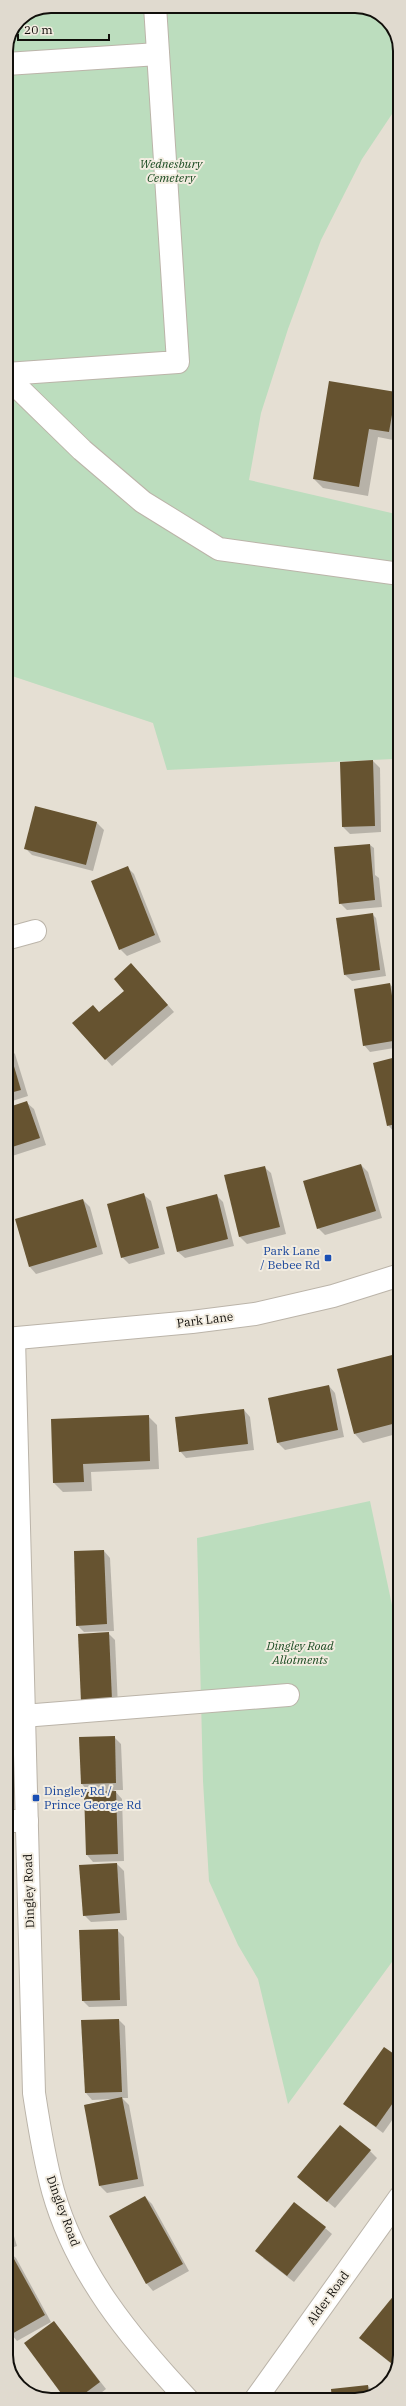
<svg xmlns="http://www.w3.org/2000/svg" width="406" height="2406" font-family="'IBM Plex Serif',serif">
	<style>
		.green { fill: #bcddbe }
		.shadow { fill: #0003 }
		.building { fill: #665330 }
		.lines { fill: none; stroke-linecap: round; stroke-linejoin: round }
		.minor-casing { stroke: #bbb4a9; stroke-width: 24 }
		.major-casing { stroke: #bbb4a9; stroke-width: 24 }
		.minor { stroke: #fff; stroke-width: 22 }
		.major { stroke: #fff; stroke-width: 22 }
		.transit-dot { fill: #1a4fb4; stroke: #f2ece0; stroke-width: 1.5 }
		.labels { text-anchor: middle; stroke-width: 4; stroke-linejoin: round; paint-order: stroke }
		.park-label { font-size: 12px; font-style: italic; fill: #1a4a21; stroke: #f2ece0 }
		.transit-label { font-size: 12px; fill: #164399; stroke: #f2ece0; text-anchor: end }
		.street-label { font-size: 12px; fill: #110f0b; stroke: #f2ece0 }
		.rim { fill: none; stroke: #110f0b; stroke-width: 2 }
	</style>
	<rect width="100%" height="100%" fill="#e5dfd3"/>
	<g class="green">
		<path d="M 51,6 L 361,6 L 387,19 L 400,45 L 400,102 L 362,159 L 321,240 L 288,329 L 261,413 L 249,480 L 400,515 L 400,579 L 394,631 L 393,759 L 167,770 L 153,723 L 6,674 L 6,51 L 19,19 Z"/>
		<path d="M 370,1501 L 400,1643 L 400,1951 L 288,2104 L 258,1979 L 238,1945 L 209,1881 L 203,1781 L 197,1538 Z"/>
	</g>
	<g class="shadow">
		<path d="M 396,393 L 400,398 L 398,441 L 378,437 L 368,496 L 323,488 L 314,479 Z"/>
		<path d="M 373,761 L 380,768 L 381,832 L 350,834 L 343,827 Z"/>
		<path d="M 36,807 L 97,823 L 104,830 L 93,871 L 32,855 L 25,848 Z"/>
		<path d="M 370,845 L 374,848 L 375,875 L 379,878 L 382,907 L 347,910 L 340,903 L 335,848 Z"/>
		<path d="M 127,867 L 134,874 L 161,942 L 127,956 L 120,949 Z"/>
		<path d="M 372,914 L 376,918 L 386,976 L 352,981 L 345,975 Z"/>
		<path d="M 138,971 L 174,1012 L 112,1066 L 74,1023 L 100,1013 L 125,991 Z"/>
		<path d="M 390,984 L 393,988 L 397,1014 L 400,1017 L 400,1047 L 370,1052 L 364,1045 Z"/>
		<path d="M 8,1047 L 15,1054 L 28,1096 L 6,1103 L 6,1048 Z"/>
		<path d="M 400,1057 L 400,1131 L 394,1132 L 388,1125 Z"/>
		<path d="M 27,1103 L 34,1109 L 46,1145 L 6,1158 L 6,1109 Z"/>
		<path d="M 361,1165 L 368,1172 L 382,1218 L 325,1235 L 318,1228 Z"/>
		<path d="M 264,1167 L 271,1173 L 286,1234 L 247,1244 L 240,1237 L 225,1176 Z"/>
		<path d="M 144,1195 L 151,1201 L 165,1254 L 129,1264 L 122,1257 Z"/>
		<path d="M 216,1195 L 223,1202 L 234,1246 L 185,1258 L 178,1252 Z"/>
		<path d="M 83,1200 L 90,1207 L 103,1254 L 36,1274 L 30,1267 L 16,1220 Z"/>
		<path d="M 400,1354 L 400,1433 L 363,1443 L 355,1434 Z"/>
		<path d="M 329,1386 L 335,1393 L 344,1437 L 285,1450 L 278,1443 L 269,1399 Z"/>
		<path d="M 244,1410 L 250,1417 L 254,1450 L 186,1458 L 180,1451 Z"/>
		<path d="M 148,1416 L 157,1425 L 159,1469 L 91,1472 L 92,1491 L 63,1492 L 54,1483 Z"/>
		<path d="M 104,1551 L 110,1558 L 114,1631 L 84,1632 L 77,1625 Z"/>
		<path d="M 108,1633 L 115,1640 L 118,1707 L 89,1708 Z"/>
		<path d="M 114,1737 L 121,1744 L 123,1790 L 114,1790 L 122,1799 L 124,1861 L 93,1862 L 87,1855 L 105,1790 L 88,1791 L 82,1784 Z"/>
		<path d="M 117,1864 L 124,1871 L 127,1920 L 91,1922 L 84,1915 Z"/>
		<path d="M 117,1930 L 124,1937 L 127,2006 L 89,2007 L 83,2001 Z"/>
		<path d="M 119,2020 L 125,2026 L 128,2098 L 122,2098 L 129,2105 L 144,2186 L 107,2193 L 100,2186 L 85,2105 L 113,2099 L 92,2100 L 86,2093 L 82,2021 Z"/>
		<path d="M 400,2060 L 400,2109 L 383,2133 L 345,2104 Z"/>
		<path d="M 370,2151 L 377,2158 L 335,2208 L 305,2183 Z"/>
		<path d="M 145,2197 L 152,2204 L 189,2271 L 153,2291 L 147,2284 L 110,2217 Z"/>
		<path d="M 6,2210 L 17,2246 L 6,2250 Z"/>
		<path d="M 325,2228 L 332,2234 L 294,2282 L 263,2258 Z"/>
		<path d="M 9,2252 L 16,2258 L 51,2322 L 17,2341 L 11,2334 Z"/>
		<path d="M 400,2289 L 400,2355 L 395,2367 L 361,2338 Z"/>
		<path d="M 54,2322 L 106,2389 L 92,2400 L 67,2400 Z"/>
		<path d="M 368,2386 L 374,2392 L 361,2400 Z"/>
	</g>
	<g class="building">
		<path d="M 329,381 L 396,392 L 389,432 L 369,429 L 359,487 L 313,479 Z"/>
		<path d="M 373,760 L 375,826 L 342,827 L 340,762 Z"/>
		<path d="M 35,806 L 97,822 L 86,865 L 24,849 Z"/>
		<path d="M 370,844 L 375,900 L 339,904 L 334,847 Z"/>
		<path d="M 128,866 L 155,935 L 119,950 L 91,881 Z"/>
		<path d="M 373,913 L 380,970 L 344,975 L 336,918 Z"/>
		<path d="M 131,963 L 168,1005 L 105,1060 L 72,1023 L 93,1005 L 99,1012 L 124,991 L 114,979 Z"/>
		<path d="M 390,983 L 399,1040 L 363,1046 L 354,989 Z"/>
		<path d="M 8,1046 L 21,1090 L 6,1094 L 6,1047 Z"/>
		<path d="M 400,1056 L 400,1123 L 387,1126 L 373,1063 Z"/>
		<path d="M 27,1101 L 40,1138 L 6,1149 L 6,1108 Z"/>
		<path d="M 361,1164 L 376,1211 L 317,1229 L 303,1181 Z"/>
		<path d="M 265,1166 L 280,1227 L 239,1237 L 224,1175 Z"/>
		<path d="M 144,1193 L 159,1248 L 121,1258 L 107,1204 Z"/>
		<path d="M 217,1194 L 228,1239 L 177,1252 L 166,1207 Z"/>
		<path d="M 83,1199 L 97,1247 L 29,1267 L 15,1219 Z"/>
		<path d="M 400,1353 L 400,1422 L 354,1434 L 337,1369 Z"/>
		<path d="M 329,1385 L 338,1430 L 277,1443 L 268,1398 Z"/>
		<path d="M 244,1409 L 248,1444 L 179,1452 L 175,1417 Z"/>
		<path d="M 149,1415 L 150,1461 L 83,1464 L 84,1482 L 53,1483 L 51,1419 Z"/>
		<path d="M 104,1550 L 107,1624 L 76,1626 L 74,1551 Z"/>
		<path d="M 109,1632 L 112,1700 L 81,1702 L 78,1634 Z"/>
		<path d="M 115,1736 L 116,1783 L 81,1784 L 79,1737 Z"/>
		<path d="M 116,1791 L 118,1854 L 86,1855 L 84,1792 Z"/>
		<path d="M 117,1863 L 120,1913 L 83,1916 L 79,1865 Z"/>
		<path d="M 118,1929 L 120,2000 L 82,2001 L 79,1930 Z"/>
		<path d="M 119,2019 L 122,2092 L 85,2093 L 81,2020 Z"/>
		<path d="M 384,2047 L 400,2058 L 400,2093 L 376,2127 L 343,2104 Z"/>
		<path d="M 122,2097 L 138,2179 L 99,2186 L 84,2105 Z"/>
		<path d="M 340,2125 L 371,2150 L 327,2202 L 297,2177 Z"/>
		<path d="M 145,2196 L 183,2264 L 146,2284 L 109,2216 Z"/>
		<path d="M 294,2202 L 326,2227 L 287,2276 L 255,2251 Z"/>
		<path d="M 7,2225 L 11,2240 L 6,2241 L 6,2225 Z"/>
		<path d="M 9,2250 L 45,2315 L 10,2335 L 6,2329 L 6,2252 Z"/>
		<path d="M 400,2288 L 400,2353 L 391,2363 L 359,2338 Z"/>
		<path d="M 54,2321 L 100,2382 L 76,2400 L 66,2400 L 24,2343 Z"/>
		<path d="M 368,2385 L 369,2395 L 361,2400 L 332,2400 L 331,2389 Z"/>
	</g>
	<g class="lines">
		<defs>
			<g id="minor">
				<path d="M 6,64 L 158,54"/>
				<path d="M 6,374 L 178,362 L 155,6"/>
				<path d="M 6,376 L 82,450 L 143,502 L 219,549 L 400,574"/>
				<path d="M 6,939 L 35,931"/>
				<path d="M 14,1339 L 34,2093 C 39,2126 44,2158 53,2191 C 76,2273 131,2339 188,2400"/>
				<path d="M 23,1716 L 288,1695"/>
				<path d="M 6,1821 L 27,1821"/>
				<path d="M 255,2400 L 400,2197"/>
			</g>
			<path id="major" d="M 6,1339 L 192,1322 L 255,1314 L 333,1296 L 400,1275"/>
		</defs>
		<use href="#minor" class="minor-casing"/>
		<use href="#major" class="major-casing"/>
		<use href="#minor" class="minor"/>
		<use href="#major" class="major"/>
	</g>
	<g class="transit-dot">
		<rect x="324" y="1254" width="8" height="8" rx="2"/>
		<rect x="32" y="1794" width="8" height="8" rx="2"/>
	</g>
	<g class="labels">
		<g class="park-label">
			<text x="171" y="168">Wednesbury<tspan x="171" dy="14">Cemetery</tspan></text>
			<text x="300" y="1650">Dingley Road<tspan x="300" dy="14">Allotments</tspan></text>
		</g>
		<g class="transit-label">
			<text x="320" y="1255">Park Lane<tspan x="320" dy="14">/ Bebee Rd</tspan></text>
			<text x="44" y="1795" text-anchor="start">Dingley Rd /<tspan x="44" dy="14">Prince George Rd</tspan></text>
		</g>
		<g class="street-label">
			<text transform="translate(205 1320) rotate(-7)" y="4">Park Lane</text>
			<text transform="translate(29 1891) rotate(-92)" y="4">Dingley Road</text>
			<text transform="translate(63 2211) rotate(70)" y="4">Dingley Road</text>
			<text transform="translate(328 2298) rotate(-54)" y="4">Alder Road</text>
		</g>
	</g>
	<path d="M0 0H406V2406H0ZM51 13H355A38 38 0 0 1 393 51V2355A38 38 0 0 1 355 2393H51A38 38 0 0 1 13 2355V51A38 38 0 0 1 51 13Z" fill="#e0dacf" fill-rule="evenodd"/>
	<path class="rim" d="M51 13H355A38 38 0 0 1 393 51V2355A38 38 0 0 1 355 2393H51A38 38 0 0 1 13 2355V51A38 38 0 0 1 51 13Z"/>
	<path d="M18 34v6h91v-6" fill="none" stroke="#110f0b" stroke-width="2"/>
	<text x="24" y="34" font-size="12" fill="#110f0b" stroke="#f2ece0" stroke-width="3" paint-order="stroke">20 m</text>
</svg>
